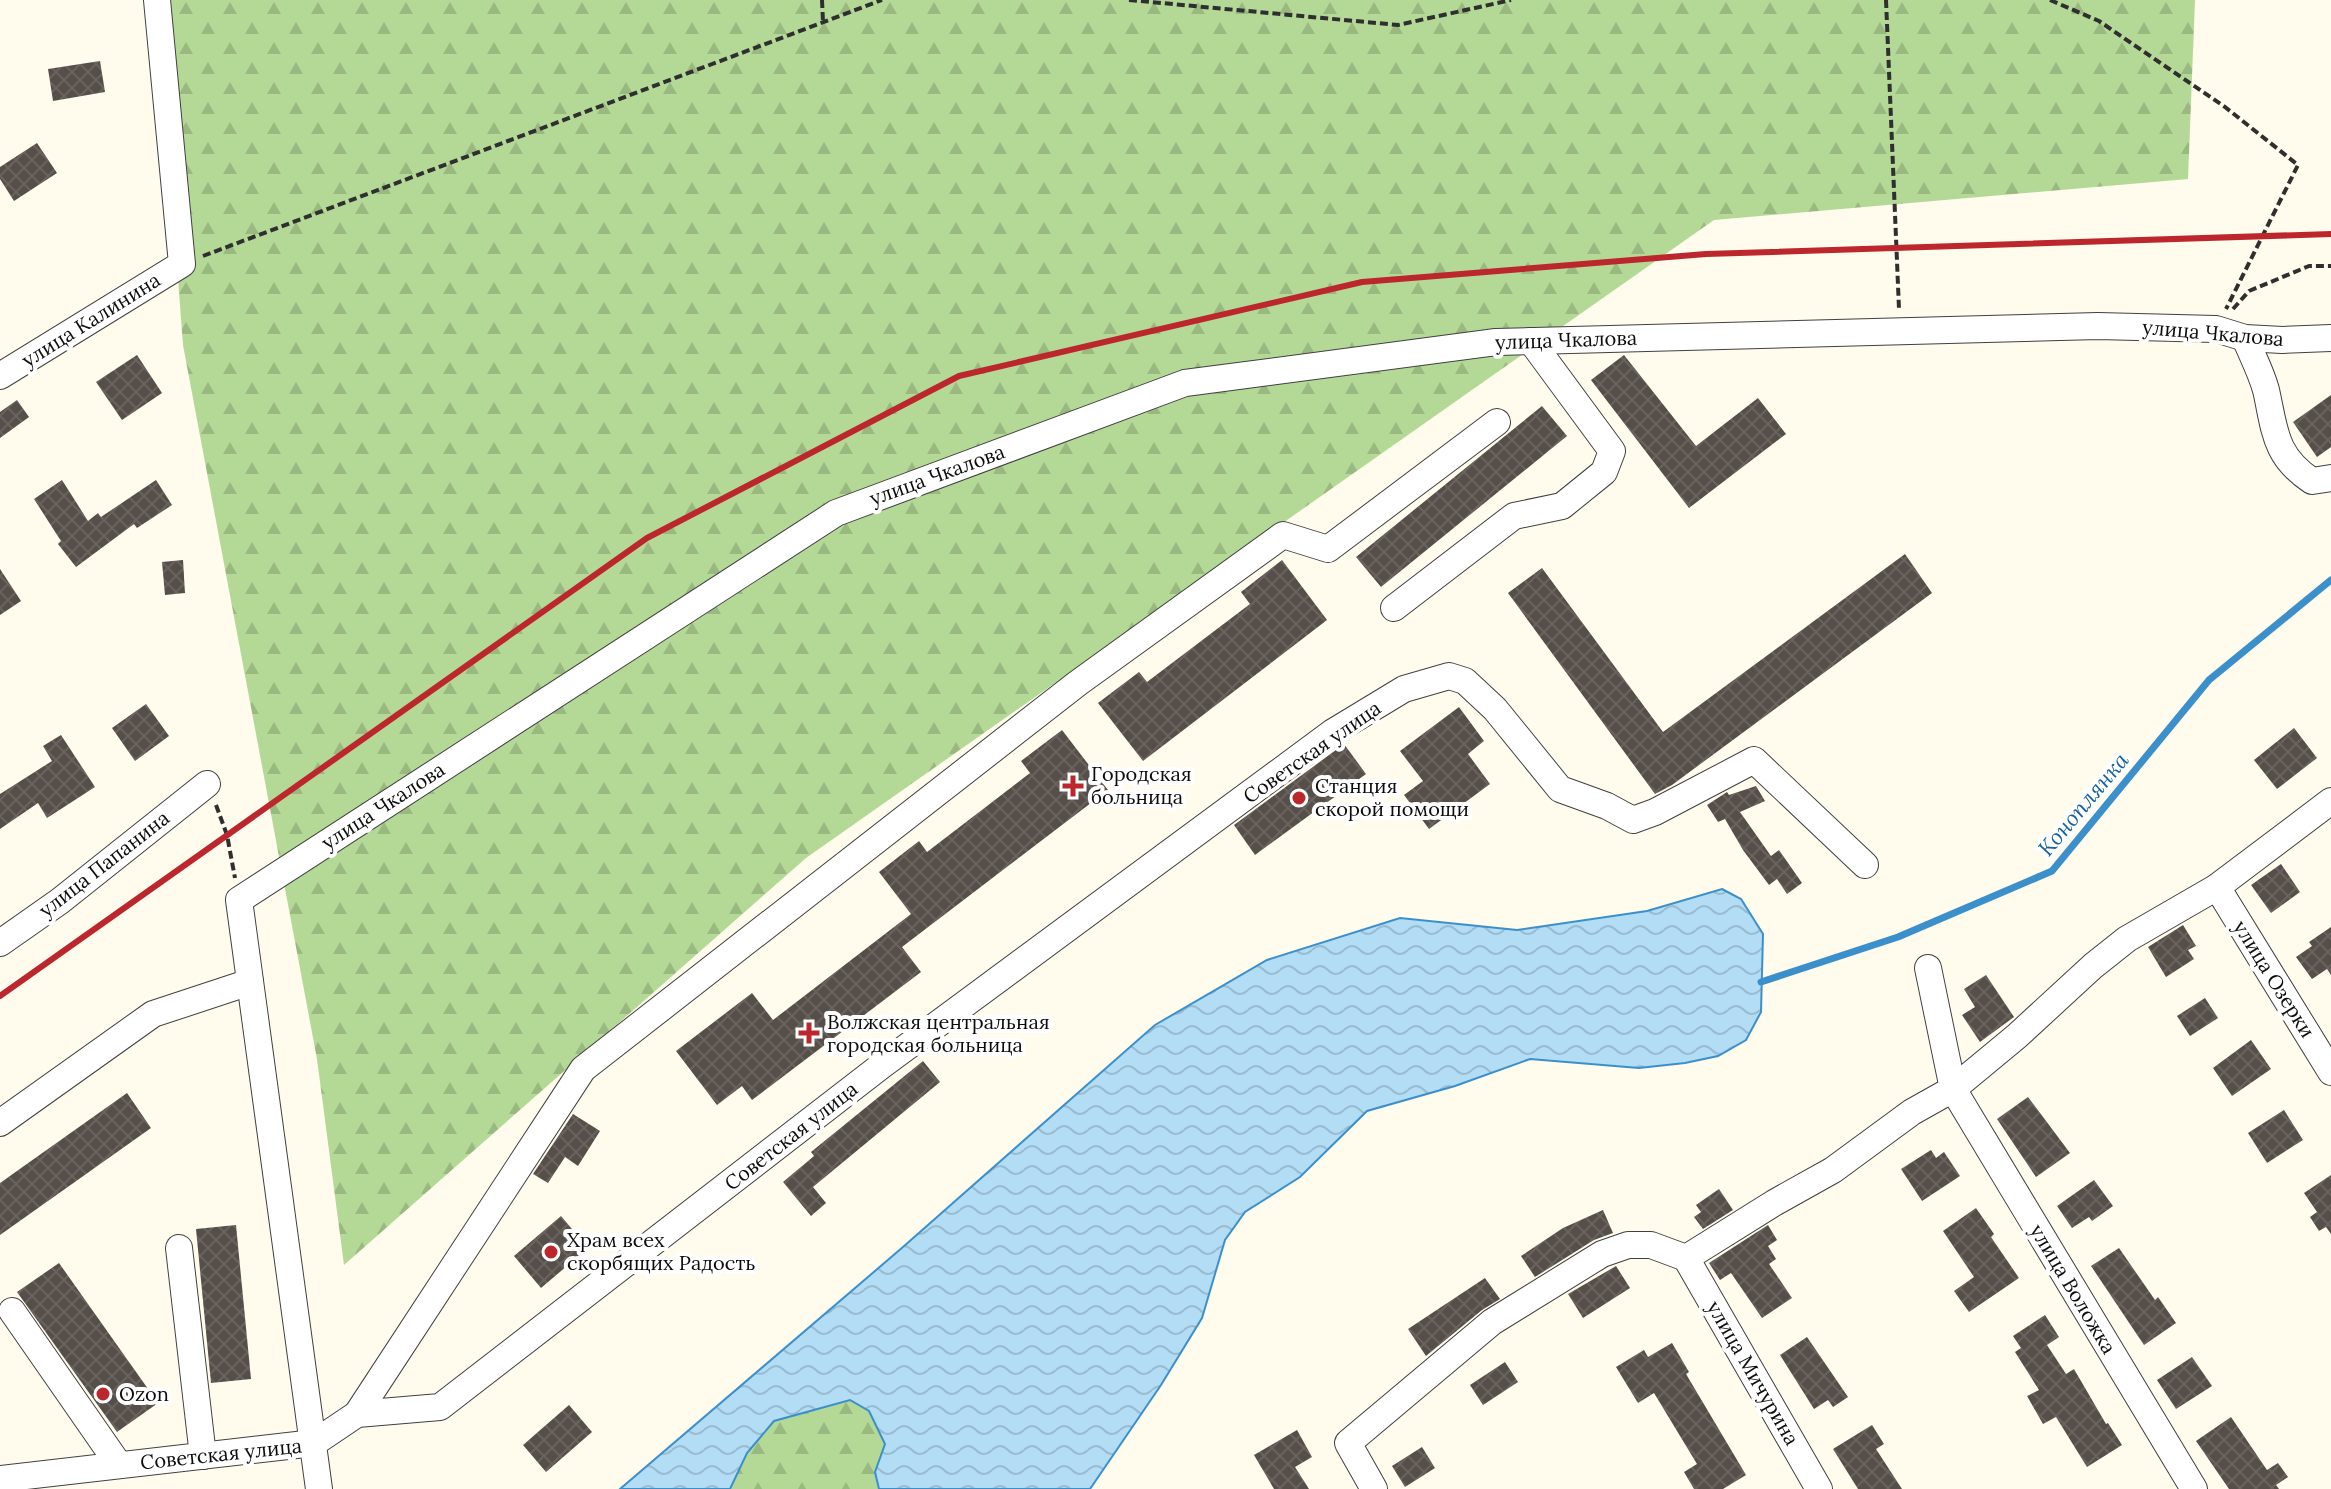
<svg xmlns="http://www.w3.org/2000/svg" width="2331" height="1489" font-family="Lora,serif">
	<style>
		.forest { fill: url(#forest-firs) }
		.water { fill: url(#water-waves); stroke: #3b90cb; stroke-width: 2 }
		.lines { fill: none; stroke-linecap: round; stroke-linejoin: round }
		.stream { stroke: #3b90cb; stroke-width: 7 }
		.building { fill: url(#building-cross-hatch) }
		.minor-casing { stroke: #404040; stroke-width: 28 }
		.path { stroke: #2f2f2f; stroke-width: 4; stroke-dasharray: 8 4; stroke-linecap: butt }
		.minor { stroke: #fff; stroke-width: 26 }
		.rail { stroke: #bb272d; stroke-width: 6 }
		.poi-dot { fill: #bb272d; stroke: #fff; stroke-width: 3 }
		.labels { text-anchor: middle; stroke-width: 8; stroke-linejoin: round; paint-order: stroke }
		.street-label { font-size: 20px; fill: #0d0d0d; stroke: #fff }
		.poi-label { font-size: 20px; fill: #0d0d0d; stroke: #fff; text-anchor: start }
		.water-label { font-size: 22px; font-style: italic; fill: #18629d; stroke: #fff }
	</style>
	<defs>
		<pattern id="forest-firs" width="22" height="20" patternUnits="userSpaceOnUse" patternTransform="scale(2)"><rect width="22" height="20" fill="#b4d997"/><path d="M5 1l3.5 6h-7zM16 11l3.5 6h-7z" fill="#9ab981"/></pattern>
		<pattern id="water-waves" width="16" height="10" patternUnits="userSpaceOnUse" patternTransform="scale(2)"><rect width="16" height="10" fill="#b3dcf5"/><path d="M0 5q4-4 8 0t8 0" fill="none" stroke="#99bcd1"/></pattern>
		<pattern id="building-cross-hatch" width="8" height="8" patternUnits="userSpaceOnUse" patternTransform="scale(2)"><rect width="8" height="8" fill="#554e49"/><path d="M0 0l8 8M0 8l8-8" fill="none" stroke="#68635f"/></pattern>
	</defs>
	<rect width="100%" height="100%" fill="#fffbed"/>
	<g class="forest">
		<path d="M 157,0 L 2195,0 L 2188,179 L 1714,220 L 806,858 L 344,1265 L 317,1059 L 183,345 Z"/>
		<path d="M 850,1400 L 869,1411 L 885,1444 L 875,1472 L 879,1489 L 730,1489 L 747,1453 L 774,1421 Z"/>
	</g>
	<path class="water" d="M 1722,889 L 1741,899 L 1763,934 L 1761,1012 L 1746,1040 L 1718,1056 L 1685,1063 L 1639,1068 L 1530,1059 L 1455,1086 L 1367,1111 L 1300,1177 L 1245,1212 L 1225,1240 L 1202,1318 L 1161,1385 L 1090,1489 L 879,1489 L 875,1472 L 885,1444 L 869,1411 L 850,1400 L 774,1421 L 747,1453 L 730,1489 L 620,1489 L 903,1247 L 1155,1025 L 1267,960 L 1400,918 L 1517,930 L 1647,911 Z"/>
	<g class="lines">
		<path class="stream" d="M 1761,982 L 1898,937 L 2052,871 L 2209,680 L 2331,580"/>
	</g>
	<g class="building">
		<path d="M 100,61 L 105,92 L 53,101 L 48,69 Z"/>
		<path d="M 37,143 L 57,173 L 14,201 L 0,179 L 0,167 Z"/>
		<path d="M 137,355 L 162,393 L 122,420 L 96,382 Z"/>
		<path d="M 1624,355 L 1696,446 L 1758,398 L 1786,434 L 1689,508 L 1591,380 Z"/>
		<path d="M 2331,395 L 2331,447 L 2317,457 L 2293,422 Z"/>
		<path d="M 17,400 L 29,417 L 0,438 L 0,412 Z"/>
		<path d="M 1542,406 L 1567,436 L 1381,587 L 1356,557 Z"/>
		<path d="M 62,480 L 88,521 L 98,513 L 101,517 L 156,480 L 172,505 L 137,528 L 134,524 L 76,567 L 58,544 L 61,541 L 34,499 Z"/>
		<path d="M 1905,554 L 1932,593 L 1672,785 L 1655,794 L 1508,593 L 1542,568 L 1663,732 Z"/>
		<path d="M 183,560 L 185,593 L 165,595 L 162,562 Z"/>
		<path d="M 1282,560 L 1327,620 L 1143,761 L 1098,703 L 1139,672 L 1147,682 L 1250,604 L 1241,592 Z"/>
		<path d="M 0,569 L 21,601 L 0,615 Z"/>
		<path d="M 146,704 L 169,736 L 135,761 L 112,728 Z"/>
		<path d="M 1459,707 L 1484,741 L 1468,754 L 1490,784 L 1429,829 L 1404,795 L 1423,781 L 1400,751 Z"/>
		<path d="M 2294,728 L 2317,758 L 2277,789 L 2254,760 Z"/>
		<path d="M 1062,730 L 1108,790 L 902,947 L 921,972 L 752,1100 L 742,1086 L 717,1105 L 676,1051 L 752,993 L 773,1020 L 911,914 L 879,872 L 919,841 L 927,852 L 1030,773 L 1021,761 Z"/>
		<path d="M 61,735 L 95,787 L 47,818 L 38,803 L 0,829 L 0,794 L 52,761 L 43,746 Z"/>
		<path d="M 1344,744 L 1366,774 L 1255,855 L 1234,825 Z"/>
		<path d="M 1756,786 L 1765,801 L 1740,812 L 1771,856 L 1779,850 L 1802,883 L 1787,894 L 1777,879 L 1769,885 L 1743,850 L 1725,819 L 1718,822 L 1707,805 L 1727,792 L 1729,795 Z"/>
		<path d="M 2281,864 L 2300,892 L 2271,913 L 2251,885 Z"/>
		<path d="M 2183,925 L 2196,946 L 2188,950 L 2194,959 L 2166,977 L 2148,947 Z"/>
		<path d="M 2331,927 L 2331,975 L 2327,969 L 2312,979 L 2296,957 L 2312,946 L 2309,942 Z"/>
		<path d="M 1986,975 L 2014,1017 L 1980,1042 L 1962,1015 L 1975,1007 L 1964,989 Z"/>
		<path d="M 2205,998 L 2218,1018 L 2190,1036 L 2177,1016 Z"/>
		<path d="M 2251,1040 L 2271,1069 L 2232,1096 L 2213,1068 Z"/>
		<path d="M 923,1061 L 940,1082 L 813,1187 L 826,1203 L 811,1216 L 783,1182 L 814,1156 L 811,1152 Z"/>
		<path d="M 127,1093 L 151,1128 L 0,1235 L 0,1183 Z"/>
		<path d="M 2028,1097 L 2070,1153 L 2036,1177 L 1997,1119 Z"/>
		<path d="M 2284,1110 L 2303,1140 L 2267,1163 L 2248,1133 Z"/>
		<path d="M 573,1114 L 600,1131 L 578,1166 L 565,1157 L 548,1183 L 533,1174 Z"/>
		<path d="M 1931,1150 L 1936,1158 L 1944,1152 L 1960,1176 L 1922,1201 L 1901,1169 Z"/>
		<path d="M 2331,1175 L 2331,1234 L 2326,1227 L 2319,1231 L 2310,1217 L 2317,1212 L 2304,1193 Z"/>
		<path d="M 2094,1180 L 2113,1206 L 2092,1221 L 2089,1217 L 2072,1228 L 2057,1206 Z"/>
		<path d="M 1719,1189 L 1733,1210 L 1703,1229 L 1694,1217 L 1701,1212 L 1696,1205 Z"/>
		<path d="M 1976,1208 L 1994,1234 L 1991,1237 L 2019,1278 L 1969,1312 L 1954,1291 L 1974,1277 L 1943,1231 Z"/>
		<path d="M 1603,1210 L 1613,1233 L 1594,1240 L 1535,1277 L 1521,1256 L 1563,1228 Z"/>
		<path d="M 561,1216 L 588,1248 L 541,1288 L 514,1256 Z"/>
		<path d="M 236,1225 L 251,1379 L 211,1383 L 196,1229 Z"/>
		<path d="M 1768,1225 L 1777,1240 L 1768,1246 L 1776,1259 L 1769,1264 L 1792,1298 L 1762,1318 L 1731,1273 L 1720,1280 L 1709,1263 Z"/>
		<path d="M 2119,1248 L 2155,1300 L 2158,1297 L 2176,1323 L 2144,1345 L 2091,1266 Z"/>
		<path d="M 59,1263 L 158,1403 L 117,1432 L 17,1292 Z"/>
		<path d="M 1616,1266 L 1630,1288 L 1583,1318 L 1568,1294 Z"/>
		<path d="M 1485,1278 L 1500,1299 L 1482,1310 L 1426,1356 L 1408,1329 Z"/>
		<path d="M 2045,1315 L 2059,1337 L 2047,1345 L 2066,1374 L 2074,1369 L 2106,1424 L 2108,1423 L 2122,1445 L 2087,1467 L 2056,1417 L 2043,1424 L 2027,1396 L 2039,1390 L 2015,1352 L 2021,1348 L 2013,1336 Z"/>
		<path d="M 1807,1337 L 1848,1397 L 1833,1407 L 1828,1400 L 1814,1409 L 1780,1355 Z"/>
		<path d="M 1672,1343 L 1689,1372 L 1686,1374 L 1746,1475 L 1723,1489 L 1694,1489 L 1684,1472 L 1697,1464 L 1654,1393 L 1638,1403 L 1616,1367 L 1644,1350 L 1648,1357 Z"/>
		<path d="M 2192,1357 L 2212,1386 L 2176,1409 L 2157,1380 Z"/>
		<path d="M 1505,1362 L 1518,1382 L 1483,1405 L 1470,1385 Z"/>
		<path d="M 569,1405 L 592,1432 L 546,1472 L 523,1445 Z"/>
		<path d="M 2231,1417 L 2267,1470 L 2278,1463 L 2288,1477 L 2276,1485 L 2279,1489 L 2229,1489 L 2196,1441 Z"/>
		<path d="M 1872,1425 L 1884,1444 L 1876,1449 L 1902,1489 L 1858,1489 L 1833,1449 Z"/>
		<path d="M 1297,1430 L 1312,1457 L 1295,1467 L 1309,1489 L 1274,1489 L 1254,1455 Z"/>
		<path d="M 1422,1447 L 1435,1468 L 1405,1487 L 1392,1466 Z"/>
	</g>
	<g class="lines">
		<defs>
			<g id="minor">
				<path d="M 2245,338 C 2252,355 2261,372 2266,390 C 2275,430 2274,456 2312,481 L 2331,478"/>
				<path d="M 0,376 L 182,264 L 157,0"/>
				<path d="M 1394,608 L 1514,516 L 1562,506 L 1604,472 L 1612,451 L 1531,341"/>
				<path d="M 2217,887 L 2331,1072"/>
				<path d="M 0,943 L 60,901 L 207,784"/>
				<path d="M 1928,968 L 1953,1089 L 2194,1489"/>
				<path d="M 0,1123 L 153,1014 L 250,982"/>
				<path d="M 179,1248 L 203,1456"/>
				<path d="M 1686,1258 L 1819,1489"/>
				<path d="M 12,1311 L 119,1465"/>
				<path d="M 357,1414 L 583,1069 L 1078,683 L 1283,535 L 1328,549 L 1497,422"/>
				<path d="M 0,1479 L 314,1443 L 357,1414 L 440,1407 L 881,1066 L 1333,732 L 1404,689 L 1449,676 L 1465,681 L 1495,709 L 1560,789 L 1607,806 L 1633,820 L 1655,812 L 1754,760 L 1865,865"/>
				<path d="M 319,1489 L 239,900 L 836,513 L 1185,383 L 1496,342 L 2098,326 L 2216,329 L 2245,338 L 2282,340 L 2331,338"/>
				<path d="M 1374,1489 L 1348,1443 L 1492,1322 L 1602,1254 L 1628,1245 L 1651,1245 L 1686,1258 L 1774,1203 L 1833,1170 L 1912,1112 L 1953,1089 L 2017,1036 L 2093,966 L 2127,939 L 2217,887 L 2331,801"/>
			</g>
		</defs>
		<use href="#minor" class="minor-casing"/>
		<g class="path">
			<path d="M 822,0 L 823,22"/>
			<path d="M 1129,0 L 1398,25 L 1511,0"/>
			<path d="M 1886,0 L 1899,309"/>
			<path d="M 2050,0 L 2099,21 L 2225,107 L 2298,165 L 2226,309"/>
			<path d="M 203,256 L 882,0"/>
			<path d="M 2233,309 L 2249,291 L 2309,266 L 2331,266"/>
			<path d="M 216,805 L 227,835 L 235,878"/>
		</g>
		<use href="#minor" class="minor"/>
		<path class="rail" d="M 0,996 L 647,538 L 959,376 L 1362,282 L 1706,254 L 2331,234"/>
	</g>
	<g class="poi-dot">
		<path d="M1069 774h8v8h8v8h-8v8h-8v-8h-8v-8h8z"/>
		<circle cx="1299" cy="798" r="8"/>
		<path d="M805 1021h8v8h8v8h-8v8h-8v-8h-8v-8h8z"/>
		<circle cx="551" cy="1252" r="8"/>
		<circle cx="103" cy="1394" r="8"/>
	</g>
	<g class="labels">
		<g class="street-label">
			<text transform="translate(91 320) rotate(-32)" y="7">улица Калинина</text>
			<text transform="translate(2213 333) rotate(5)" y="7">улица Чкалова</text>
			<text transform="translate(1566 340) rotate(-2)" y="7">улица Чкалова</text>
			<text transform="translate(937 475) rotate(-20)" y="7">улица Чкалова</text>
			<text transform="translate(1312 752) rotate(-35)" y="7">Советская улица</text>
			<text transform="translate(383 806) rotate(-33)" y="7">улица Чкалова</text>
			<text transform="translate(104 864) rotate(-38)" y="7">улица Папанина</text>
			<text transform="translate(2274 979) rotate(58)" y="7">улица Озерки</text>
			<text transform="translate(791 1136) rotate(-38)" y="7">Советская улица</text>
			<text transform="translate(2073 1289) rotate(59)" y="7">улица Воложка</text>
			<text transform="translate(1753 1373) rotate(60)" y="7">улица Мичурина</text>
			<text transform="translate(221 1454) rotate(-6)" y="7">Советская улица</text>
		</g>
		<g class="poi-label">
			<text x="1091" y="781">Городская<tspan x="1091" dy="23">больница</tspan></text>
			<text x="1315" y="793">Станция<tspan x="1315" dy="23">скорой помощи</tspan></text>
			<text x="827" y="1029">Волжская центральная<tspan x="827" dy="23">городская больница</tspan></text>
			<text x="567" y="1247">Храм всех<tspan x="567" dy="23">скорбящих Радость</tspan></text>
			<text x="119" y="1401">Ozon</text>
		</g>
		<g class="water-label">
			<text transform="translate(2083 804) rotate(-50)" y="8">Коноплянка</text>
		</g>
	</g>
</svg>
